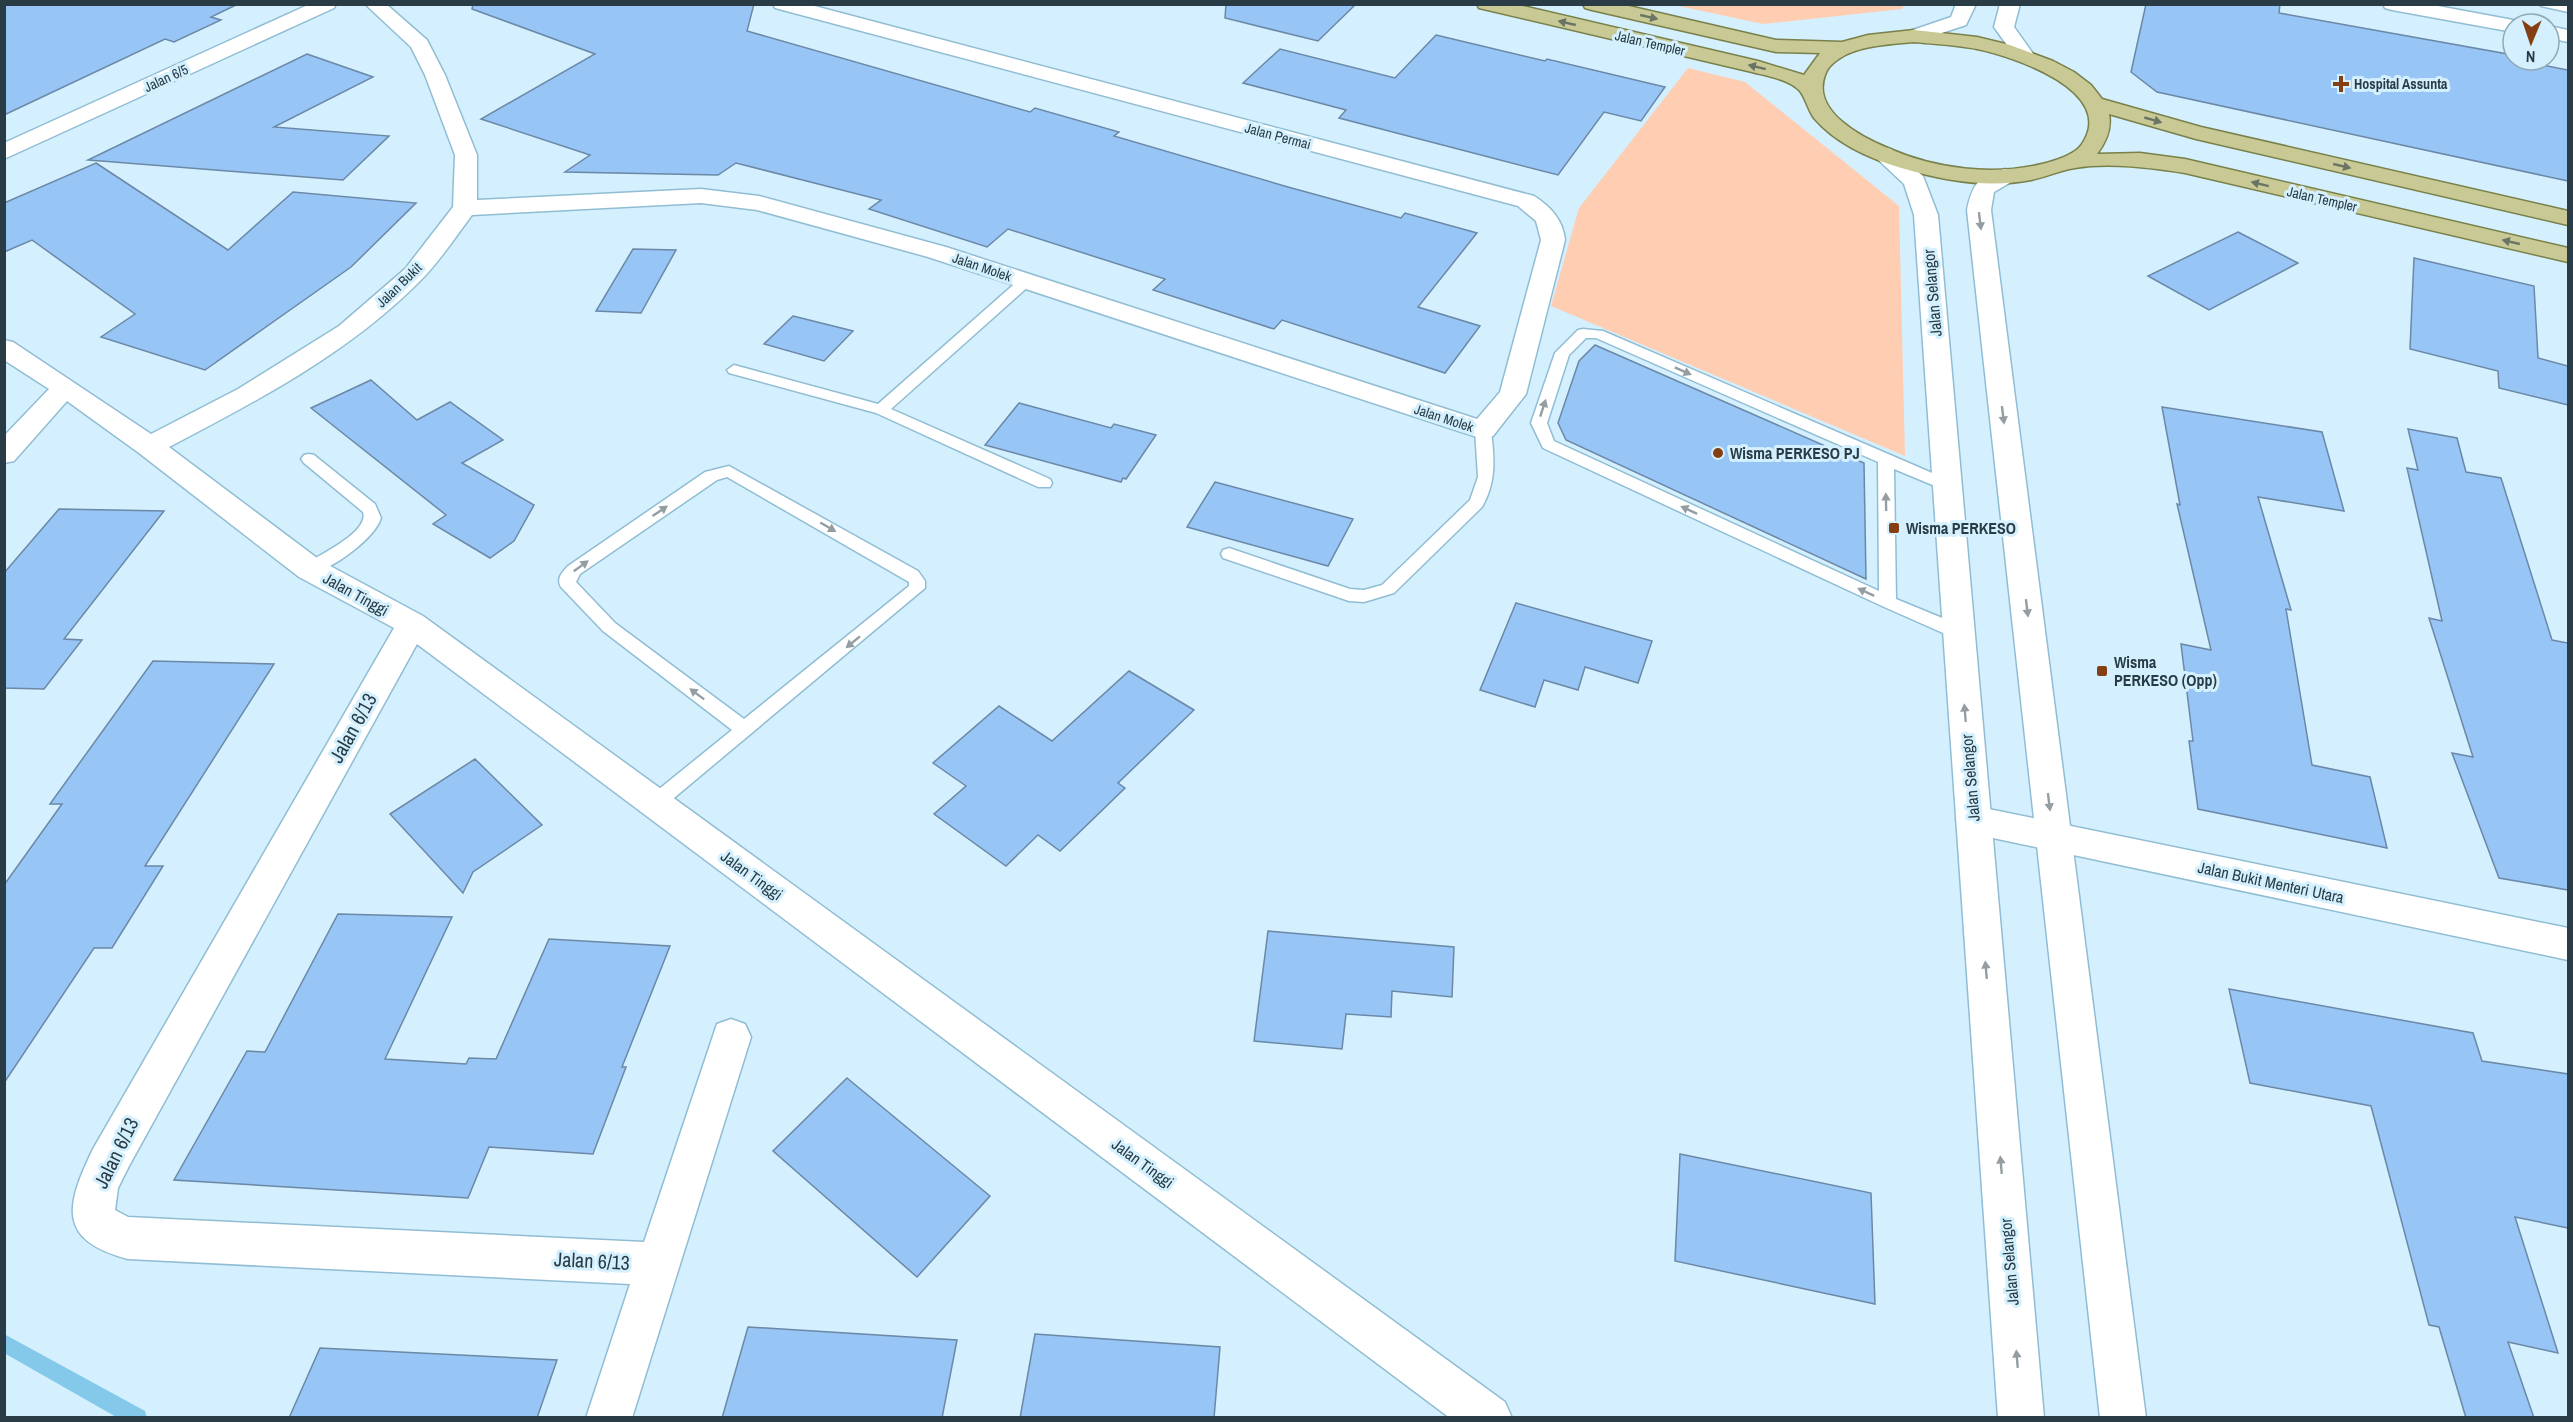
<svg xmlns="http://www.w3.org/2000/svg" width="2573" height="1422" font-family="'Archivo Narrow',sans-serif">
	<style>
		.green { fill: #fecdb2 }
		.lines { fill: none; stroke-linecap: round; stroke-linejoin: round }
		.stream { fill: #84c9ea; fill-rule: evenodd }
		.building { fill: #97c5f5; stroke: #6b88a7; stroke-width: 1.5 }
		.lane-casing { stroke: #90bdd3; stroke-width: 3 }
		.street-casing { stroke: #90bdd3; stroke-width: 3 }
		.secondary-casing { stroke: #90bdd3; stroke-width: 3 }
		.primary-casing { stroke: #79804a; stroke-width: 3 }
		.lane { fill: #fff; fill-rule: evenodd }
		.street { fill: #fff; fill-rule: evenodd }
		.secondary { fill: #fff; fill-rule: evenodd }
		.primary { fill: #c8c994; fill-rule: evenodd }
		.oneway { fill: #697465 }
		.oneway2 { fill: #949ea2 }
		.poi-dot { fill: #844013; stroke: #d4f0fe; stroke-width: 2 }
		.labels { text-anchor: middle; stroke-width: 6; stroke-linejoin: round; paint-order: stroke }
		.far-street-label { font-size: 14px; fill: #293c45; stroke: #d4f0fe }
		.far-poi-label { font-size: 14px; font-weight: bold; fill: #293c45; stroke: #d4f0fe; text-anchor: start }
		.street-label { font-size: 16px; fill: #293c45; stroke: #d4f0fe }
		.poi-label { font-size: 16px; font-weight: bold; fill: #293c45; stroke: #d4f0fe; text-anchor: start }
		.near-street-label { font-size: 20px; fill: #293c45; stroke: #d4f0fe }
	</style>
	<rect width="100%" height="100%" fill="#d4f0fe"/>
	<g class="green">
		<path d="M 1674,5 L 1904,5 L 1902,9 L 1763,24 Z"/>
		<path d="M 1688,68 L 1745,82 L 1899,206 L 1905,456 L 1551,306 L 1579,208 Z"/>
	</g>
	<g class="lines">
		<path class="stream" d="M 4,1334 L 145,1411 L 147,1418 L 118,1418 L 4,1353 Z"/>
	</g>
	<g class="building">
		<path d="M 4,4 L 238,4 L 211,17 L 221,20 L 174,42 L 165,39 L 4,115 Z"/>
		<path d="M 473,4 L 754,4 L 747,31 L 1030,112 L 1035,108 L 1119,132 L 1114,136 L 1288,187 L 1401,218 L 1405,213 L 1477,233 L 1418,307 L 1480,326 L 1445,373 L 1282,320 L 1274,329 L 1153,290 L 1165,279 L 1008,229 L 987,247 L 869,209 L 881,200 L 736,163 L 718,175 L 565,172 L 590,155 L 481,119 L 595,54 L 472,9 Z"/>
		<path d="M 1226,4 L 1356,4 L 1318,41 L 1225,18 Z"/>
		<path d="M 2146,4 L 2280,4 L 2279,13 L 2513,55 L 2513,60 L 2533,60 L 2533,63 L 2568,70 L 2568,181 L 2157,92 L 2131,72 Z"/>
		<path d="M 1436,35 L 1545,61 L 1547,59 L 1665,87 L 1641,121 L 1604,112 L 1558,175 L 1339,118 L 1346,110 L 1243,83 L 1280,49 L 1395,78 Z"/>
		<path d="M 307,54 L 373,77 L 274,127 L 389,136 L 343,180 L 88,160 Z"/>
		<path d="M 96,163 L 228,250 L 293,192 L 416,203 L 351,267 L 205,370 L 101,337 L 135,314 L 32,240 L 4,252 L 4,203 Z"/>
		<path d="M 2238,232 L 2298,263 L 2209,310 L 2148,276 Z"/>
		<path d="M 633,249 L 676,250 L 641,313 L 596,311 Z"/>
		<path d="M 2414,258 L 2534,286 L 2538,358 L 2568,366 L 2568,405 L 2499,388 L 2498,371 L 2410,349 Z"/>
		<path d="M 793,316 L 853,331 L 824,361 L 764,344 Z"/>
		<path d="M 1595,345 L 1864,463 L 1866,579 L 1566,440 L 1558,423 L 1579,361 Z"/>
		<path d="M 371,380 L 417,420 L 450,402 L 503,440 L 462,463 L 534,505 L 514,541 L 490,558 L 433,524 L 446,515 L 311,408 Z"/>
		<path d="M 1019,403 L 1111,428 L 1114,424 L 1156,435 L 1126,479 L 1123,478 L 1121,482 L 985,445 Z"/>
		<path d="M 2162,407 L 2322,432 L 2344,511 L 2258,497 L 2291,610 L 2286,609 L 2312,765 L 2370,777 L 2387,848 L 2198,809 L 2189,741 L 2193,741 L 2181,644 L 2211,650 L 2177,504 L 2180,505 Z"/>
		<path d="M 2408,429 L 2457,438 L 2466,472 L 2501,478 L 2552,640 L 2568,643 L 2568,890 L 2499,878 L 2452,753 L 2473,757 L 2429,618 L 2442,621 L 2407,468 L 2418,470 Z"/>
		<path d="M 1215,482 L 1353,519 L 1328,566 L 1187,527 Z"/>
		<path d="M 59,509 L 164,511 L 64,639 L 82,640 L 44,689 L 4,688 L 4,573 Z"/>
		<path d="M 1516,603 L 1652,641 L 1638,683 L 1585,667 L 1578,690 L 1544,680 L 1535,707 L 1480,690 Z"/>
		<path d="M 153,661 L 274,664 L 145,866 L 163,866 L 112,948 L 94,948 L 4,1083 L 4,885 L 62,804 L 50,804 Z"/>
		<path d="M 1129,671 L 1194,710 L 1118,783 L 1125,788 L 1060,851 L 1038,835 L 1006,866 L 934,814 L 966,786 L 933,763 L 999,706 L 1052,741 Z"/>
		<path d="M 475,759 L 542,825 L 473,872 L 463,893 L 390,814 Z"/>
		<path d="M 338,914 L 452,917 L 385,1059 L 466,1064 L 469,1058 L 496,1059 L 549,939 L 670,946 L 622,1067 L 626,1067 L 593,1154 L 489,1147 L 468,1198 L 174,1180 L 247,1051 L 265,1052 Z"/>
		<path d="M 1268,931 L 1454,947 L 1452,997 L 1392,991 L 1391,1017 L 1346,1014 L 1342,1049 L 1254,1041 Z"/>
		<path d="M 2229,989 L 2473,1033 L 2482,1061 L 2568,1074 L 2568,1228 L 2515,1217 L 2558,1353 L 2508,1342 L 2534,1418 L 2466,1418 L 2439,1327 L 2429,1325 L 2371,1106 L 2250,1083 Z"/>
		<path d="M 847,1078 L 990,1196 L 917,1277 L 773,1151 Z"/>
		<path d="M 1680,1154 L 1871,1193 L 1875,1304 L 1675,1261 Z"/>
		<path d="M 748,1327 L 957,1340 L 942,1418 L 722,1418 Z"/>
		<path d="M 1035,1334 L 1220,1347 L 1214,1418 L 1020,1418 Z"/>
		<path d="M 320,1348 L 557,1360 L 537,1418 L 289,1418 Z"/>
	</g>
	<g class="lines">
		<defs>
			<g id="lane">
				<path d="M 2540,4 L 2568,6 L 2568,12 L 2541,6 Z"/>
				<path d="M 1025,278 L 1030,279 L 1032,282 L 1030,285 L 891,409 L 1050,479 L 1052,483 L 1050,487 L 1038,487 L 876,413 L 729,373 L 727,370 L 734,365 L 878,404 L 1020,279 Z"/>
				<path d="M 1583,329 L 1603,331 L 1953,482 L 1955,486 L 1953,490 L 1947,491 L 1894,469 L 1896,599 L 1964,627 L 1967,632 L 1964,637 L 1958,638 L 1952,637 L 1882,606 L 1543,448 L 1531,423 L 1555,353 L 1578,330 ZM 1586,338 L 1596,338 L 1878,462 L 1879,591 L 1554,441 L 1547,423 L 1569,355 Z"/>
				<path d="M 1483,425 L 1491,430 C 1494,458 1497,481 1482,507 L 1394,593 L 1364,602 L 1349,601 L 1223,558 L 1221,554 L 1223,550 L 1229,548 L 1350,589 L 1364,590 L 1382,585 L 1470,500 L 1478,477 L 1475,430 Z"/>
				<path d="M 309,454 L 314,455 L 375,504 L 381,518 C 374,540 331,569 310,575 L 304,573 L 302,569 L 304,565 C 319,555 370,532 363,512 L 304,463 L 301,459 L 304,455 Z"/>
				<path d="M 729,466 L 918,571 L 925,581 L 925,588 L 662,808 L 655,811 L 648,808 L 646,803 L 648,798 L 732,730 L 603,631 L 561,587 C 556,579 562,572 568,566 L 705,472 ZM 727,477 L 909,582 L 909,586 L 744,719 L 615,623 L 576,582 L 580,574 L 717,480 Z"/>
			</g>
			<g id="street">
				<path d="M 310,4 L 336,4 L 334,8 L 4,159 L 4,143 Z"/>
				<path d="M 365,4 L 386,4 L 427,40 L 445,75 L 477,155 L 477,200 L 701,189 L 759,196 L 946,247 L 1477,419 L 1500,392 L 1541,240 L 1536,221 L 1518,206 L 775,8 L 773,4 L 807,4 L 1534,196 C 1551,207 1563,220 1565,240 L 1526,394 L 1493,436 L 1483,439 L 928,257 L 757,210 L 701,203 L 472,215 C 456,236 440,261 421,280 C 349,353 259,400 169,447 L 321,561 L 423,616 L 1505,1402 L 1512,1418 L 1450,1418 L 417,644 L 129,1166 L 118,1188 L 115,1210 L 128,1217 L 644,1242 L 717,1024 L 731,1019 L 745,1024 L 751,1037 L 632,1418 L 586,1418 L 630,1284 L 128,1259 C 56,1240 66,1205 93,1149 L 394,628 L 299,577 L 139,453 L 67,401 L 14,461 L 4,463 L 4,436 L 49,389 L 4,360 L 4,340 L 13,342 L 151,434 L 238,389 L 339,326 L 405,269 L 453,207 L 455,155 L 425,75 L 411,47 Z"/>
				<path d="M 2383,4 L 2427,4 L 2513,20 L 2522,24 L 2513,24 L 2513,32 L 2392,10 L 2385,8 Z"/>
				<path d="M 2549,26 L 2568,30 L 2568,42 L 2549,38 Z"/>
				<path d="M 1974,806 L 2568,928 L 2568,960 L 1974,834 L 1962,830 L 1956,820 L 1962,810 Z"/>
			</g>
			<g id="secondary">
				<path d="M 1956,4 L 1976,4 L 1966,25 L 1914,42 L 1907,40 L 1904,36 L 1907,32 L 1951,17 Z"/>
				<path d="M 2000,4 L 2020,4 L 2014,27 L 2034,55 L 2031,59 L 2024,61 L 2017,59 L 1994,27 Z"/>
				<path d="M 1883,147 L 1891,149 L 1923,176 L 1938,215 L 2044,1418 L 1998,1418 L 1914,215 L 1904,184 L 1872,154 L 1875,149 Z"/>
				<path d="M 2005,169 L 2013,171 L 2016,176 L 2013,181 L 1994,192 L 1991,210 L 2146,1418 L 2100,1418 L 1967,210 C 1972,185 1978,176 2005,169 Z"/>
			</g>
			<path id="primary" d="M 1477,4 L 1514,4 L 1758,61 L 1804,75 L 1820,53 L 1776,52 L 1592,10 L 1585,8 L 1583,4 L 1620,4 L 1776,40 L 1842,42 L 1868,35 L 1914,30 L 1977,37 L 2010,45 L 2053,61 L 2074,72 L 2091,85 L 2102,99 L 2201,127 L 2568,211 L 2568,225 L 2196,139 L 2109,114 C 2112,129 2106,142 2097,154 L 2140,153 L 2185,159 L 2568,248 L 2568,262 L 2185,173 C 2151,168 2110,162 2075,168 C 2061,170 2046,177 2031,180 C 1990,188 1945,181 1905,169 C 1873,160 1836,144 1814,118 C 1808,110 1805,96 1799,90 C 1787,79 1767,76 1752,72 L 1479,8 ZM 1914,42 C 1935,44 1956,45 1977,49 C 2012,56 2118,91 2082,144 C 2075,155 2054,161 2042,164 C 1993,176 1936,169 1890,149 C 1863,138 1811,112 1825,75 C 1828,65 1838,59 1847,54 C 1868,45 1892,44 1914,42 Z"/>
		</defs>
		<use href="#lane" class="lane-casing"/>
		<use href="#street" class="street-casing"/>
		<use href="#secondary" class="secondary-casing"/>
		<use href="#primary" class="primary-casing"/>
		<use href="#lane" class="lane"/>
		<use href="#street" class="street"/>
		<use href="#secondary" class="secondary"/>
		<use href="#primary" class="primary"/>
	</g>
	<defs><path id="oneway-solid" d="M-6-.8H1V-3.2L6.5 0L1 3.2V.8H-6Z" transform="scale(1.5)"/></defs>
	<g class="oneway">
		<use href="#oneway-solid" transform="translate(1649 17) rotate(13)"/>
		<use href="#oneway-solid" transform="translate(1567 23) rotate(-167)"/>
		<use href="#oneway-solid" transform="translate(1757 67) rotate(-166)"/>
		<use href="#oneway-solid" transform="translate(2153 120) rotate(16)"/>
		<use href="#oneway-solid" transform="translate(2342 166) rotate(13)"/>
		<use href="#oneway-solid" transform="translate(2260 184) rotate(-166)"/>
		<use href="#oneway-solid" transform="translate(2511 242) rotate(-167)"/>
	</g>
	<g class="oneway2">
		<use href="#oneway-solid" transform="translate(1980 221) rotate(83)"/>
		<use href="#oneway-solid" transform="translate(1683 371) rotate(24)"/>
		<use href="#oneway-solid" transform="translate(1543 408) rotate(-72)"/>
		<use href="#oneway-solid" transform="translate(2003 415) rotate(83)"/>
		<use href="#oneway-solid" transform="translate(1886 502) rotate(-91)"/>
		<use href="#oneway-solid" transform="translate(1689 510) rotate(-155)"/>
		<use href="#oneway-solid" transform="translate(660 511) rotate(-34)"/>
		<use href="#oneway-solid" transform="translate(828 527) rotate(30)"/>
		<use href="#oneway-solid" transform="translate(581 566) rotate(-36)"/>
		<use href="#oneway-solid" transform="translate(1866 592) rotate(-155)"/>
		<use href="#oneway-solid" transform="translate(2027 608) rotate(83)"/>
		<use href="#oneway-solid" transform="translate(853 642) rotate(141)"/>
		<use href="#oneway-solid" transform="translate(697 694) rotate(-143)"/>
		<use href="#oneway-solid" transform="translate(1965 713) rotate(-95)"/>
		<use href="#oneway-solid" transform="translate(2049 802) rotate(83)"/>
		<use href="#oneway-solid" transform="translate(1986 970) rotate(-95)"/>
		<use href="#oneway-solid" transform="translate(2001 1165) rotate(-95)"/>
		<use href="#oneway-solid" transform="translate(2017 1359) rotate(-95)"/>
	</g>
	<g class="poi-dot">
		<path d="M2338 75h6v6h6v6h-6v6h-6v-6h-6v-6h6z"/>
		<circle cx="1718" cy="453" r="6"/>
		<rect x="1888" y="522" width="12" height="12" rx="3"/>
		<rect x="2096" y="665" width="12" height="12" rx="3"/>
	</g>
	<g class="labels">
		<g class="far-street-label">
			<text transform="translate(1650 43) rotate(13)" y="5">Jalan Templer</text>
			<text transform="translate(166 78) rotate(-25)" y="5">Jalan 6/5</text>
			<text transform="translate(1278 136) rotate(15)" y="5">Jalan Permai</text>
			<text transform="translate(2322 199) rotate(13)" y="5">Jalan Templer</text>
			<text transform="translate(982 267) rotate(19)" y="5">Jalan Molek</text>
			<text transform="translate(399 285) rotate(-44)" y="5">Jalan Bukit</text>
			<text transform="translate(1444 418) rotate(18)" y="5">Jalan Molek</text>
		</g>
		<g class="far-poi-label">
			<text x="2354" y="89">Hospital Assunta</text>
		</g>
		<g class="street-label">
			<text transform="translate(1932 293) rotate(-95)" y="6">Jalan Selangor</text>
			<text transform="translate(356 594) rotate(29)" y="6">Jalan Tinggi</text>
			<text transform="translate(1970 778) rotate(-95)" y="6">Jalan Selangor</text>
			<text transform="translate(752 875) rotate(36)" y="6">Jalan Tinggi</text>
			<text transform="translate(2271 882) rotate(12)" y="6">Jalan Bukit Menteri Utara</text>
			<text transform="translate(1143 1163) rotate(36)" y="6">Jalan Tinggi</text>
			<text transform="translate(2009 1262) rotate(-95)" y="6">Jalan Selangor</text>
		</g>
		<g class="poi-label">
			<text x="1730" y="459">Wisma PERKESO PJ</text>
			<text x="1906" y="534">Wisma PERKESO</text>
			<text x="2114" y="668">Wisma<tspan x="2114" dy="18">PERKESO (Opp)</tspan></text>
		</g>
		<g class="near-street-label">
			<text transform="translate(353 728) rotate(-61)" y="7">Jalan 6/13</text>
			<text transform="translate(116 1153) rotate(-64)" y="7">Jalan 6/13</text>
			<text transform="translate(592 1261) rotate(3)" y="7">Jalan 6/13</text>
		</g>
	</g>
	<rect width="2573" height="1422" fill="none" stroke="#293c45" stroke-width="12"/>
	<g transform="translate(2531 42) rotate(182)"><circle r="28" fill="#d4f0fe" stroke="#90a8b4" stroke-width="1.5"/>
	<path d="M0-4.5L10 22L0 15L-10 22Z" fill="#844013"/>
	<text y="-9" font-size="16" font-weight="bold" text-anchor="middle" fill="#293c45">N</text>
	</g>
</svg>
